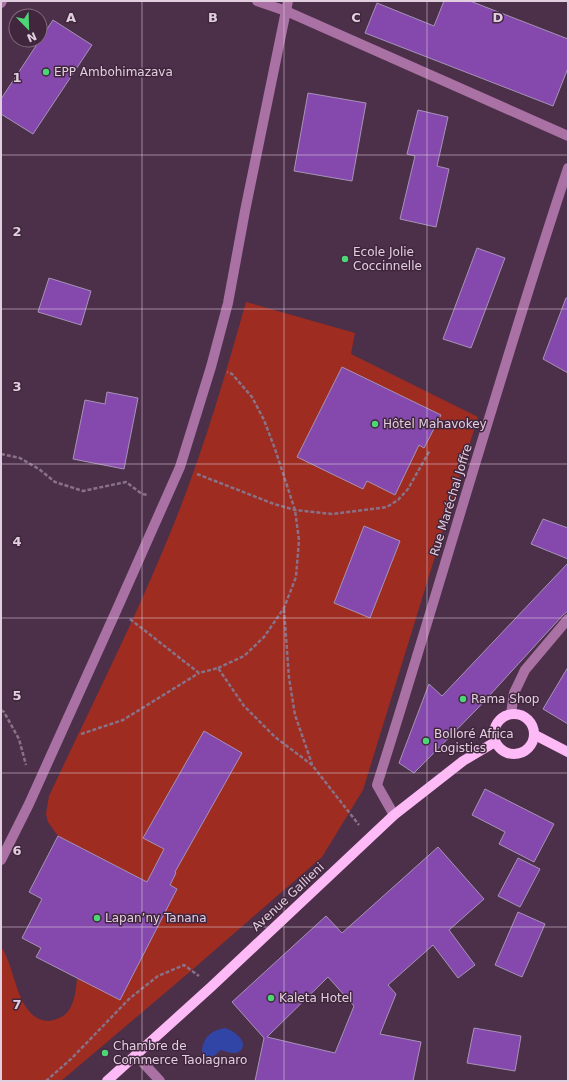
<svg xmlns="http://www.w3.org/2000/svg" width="569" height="1082" font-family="'DejaVu Sans',sans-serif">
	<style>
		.green { fill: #9e2c20 }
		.water { fill: #3145a7 }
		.building { fill: #8549ad; stroke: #a792b7; fill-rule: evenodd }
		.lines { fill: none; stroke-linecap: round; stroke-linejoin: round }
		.path { stroke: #897187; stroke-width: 2.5; stroke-dasharray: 4 2; stroke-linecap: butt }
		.minor { stroke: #aa71a4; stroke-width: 10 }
		.major { stroke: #feb9f7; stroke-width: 10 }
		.grid { fill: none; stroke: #e1cfdf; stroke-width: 1; stroke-opacity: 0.55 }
		.poi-dot { fill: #4cd676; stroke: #41263e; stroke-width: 1.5 }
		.labels { text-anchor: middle; stroke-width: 3; stroke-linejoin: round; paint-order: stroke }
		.poi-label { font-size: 12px; fill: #e1cfdf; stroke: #41263e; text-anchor: start }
		.street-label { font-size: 12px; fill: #e1cfdf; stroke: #41263e }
		.grid-label { font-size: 13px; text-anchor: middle; font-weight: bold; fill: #e1cfdf; stroke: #41263e; stroke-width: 3; stroke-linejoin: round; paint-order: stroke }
	</style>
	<rect width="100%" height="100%" fill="#4c3049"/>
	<path class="green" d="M 246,302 L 355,333 L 351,354 L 478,417 L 363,790 L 322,857 L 192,970 L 61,1081 L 1,1081 L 1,947 C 16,967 16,1019 48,1021 C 51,1021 56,1019 59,1018 C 74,1013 76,991 77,978 L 120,1000 L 177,889 L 170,885 L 176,873 L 157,863 L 147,882 L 58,836 L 48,822 L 46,814 L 49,796 C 92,704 138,614 175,521 C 204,449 225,376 246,302 Z"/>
	<path class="water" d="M 225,1028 C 233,1030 250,1042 240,1051 C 238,1052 236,1054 234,1053 C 230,1053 225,1051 221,1050 C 217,1053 215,1057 210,1057 C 197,1057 203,1041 208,1036 C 213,1031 219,1029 225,1028 Z"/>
	<g class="building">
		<path d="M 444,1 L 470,1 L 568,39 L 568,68 L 553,106 L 365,33 L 377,3 L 434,26 Z"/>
		<path d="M 53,20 L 92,45 L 33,134 L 1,114 L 1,99 Z"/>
		<path d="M 308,93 L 366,103 L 352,181 L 294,171 Z"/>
		<path d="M 418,110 L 448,117 L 437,166 L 449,169 L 436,227 L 400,219 L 415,156 L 407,154 Z"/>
		<path d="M 477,248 L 505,258 L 471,348 L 443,339 Z"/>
		<path d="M 49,278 L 91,291 L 81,325 L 38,312 Z"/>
		<path d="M 566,298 L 568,298 L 568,373 L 543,359 Z"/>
		<path d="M 342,367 L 441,415 L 424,448 L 419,445 L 395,495 L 367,481 L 363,489 L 297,457 Z"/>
		<path d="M 107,392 L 138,398 L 124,469 L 73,459 L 85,400 L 105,404 Z"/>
		<path d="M 543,519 L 568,528 L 568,559 L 531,544 Z"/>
		<path d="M 364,526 L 400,541 L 370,618 L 334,603 Z"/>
		<path d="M 568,563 L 568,611 L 563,615 L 478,708 L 414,773 L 399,763 L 429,684 L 442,696 Z"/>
		<path d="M 568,667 L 568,724 L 543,709 Z"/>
		<path d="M 204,731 L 242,753 L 175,872 L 176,873 L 170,885 L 177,889 L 120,1000 L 36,957 L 41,948 L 22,938 L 42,899 L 29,892 L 58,836 L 147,882 L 164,849 L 143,838 Z"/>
		<path d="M 485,789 L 554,824 L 534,862 L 499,844 L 505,832 L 472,815 Z"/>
		<path d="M 438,847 L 484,899 L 449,930 L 475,965 L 458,978 L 433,945 L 388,985 L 396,994 L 380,1034 L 421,1042 L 413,1081 L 255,1081 L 264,1038 L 232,1002 L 326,916 L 342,933 ZM 328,977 L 354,1006 L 335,1053 L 267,1037 Z"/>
		<path d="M 518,858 L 540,869 L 520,907 L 498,896 Z"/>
		<path d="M 518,912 L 545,924 L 522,977 L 495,965 Z"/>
		<path d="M 474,1028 L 521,1036 L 515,1071 L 467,1063 Z"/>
	</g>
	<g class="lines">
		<g class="path">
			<path d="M 1,454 L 20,458 L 39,469 L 55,482 L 83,491 L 126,482 L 142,494 L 148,495"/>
			<path d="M 197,474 L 274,504 L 295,510 L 332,514 L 387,507 L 398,500 L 408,489 L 430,450"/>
			<path d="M 284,609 L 289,678 L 295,715 L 312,764"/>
			<path d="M 130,619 L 199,673 L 218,668 L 244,706 L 275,737 L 312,765 L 359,825"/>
			<path d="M 218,668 L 244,656 L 264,637 L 284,608 L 296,577 L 299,540 L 295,510 L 275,449 L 264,420 L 252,397 L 232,374 L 227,372"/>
			<path d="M 1,710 L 4,712 L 19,739 L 26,765"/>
			<path d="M 81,734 L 123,720 L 199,673"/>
			<path d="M 46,1081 L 71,1059 L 130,998 L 158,976 L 184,965 L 199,976"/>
		</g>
		<g class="minor">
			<path d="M 257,1 L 286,11 L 568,136"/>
			<path d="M 1,3 L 2,1"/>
			<path d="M 511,714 L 514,693 L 525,670 L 568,619"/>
			<path d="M 394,815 L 377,785 C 442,580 500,372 568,168"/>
			<path d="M 1,860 L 29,804 L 117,609 L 180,467 L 211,367 L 228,303 L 245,211 L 288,1"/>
			<path d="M 136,1055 L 160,1081"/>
		</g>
		<g class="major">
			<circle cx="514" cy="734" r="20"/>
			<path d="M 535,735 L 568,752"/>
			<path d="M 107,1081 L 211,987 L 394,815 L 463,761 L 495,742"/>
		</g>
	</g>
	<path class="grid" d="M 142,1 L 142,1081M 284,1 L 284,1081M 427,1 L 427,1081M 1,155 L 568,155M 1,309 L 568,309M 1,464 L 568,464M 1,618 L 568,618M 1,773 L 568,773M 1,927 L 568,927"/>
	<g class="poi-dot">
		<circle cx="46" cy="72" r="4"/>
		<circle cx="345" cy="259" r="4"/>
		<circle cx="375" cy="424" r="4"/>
		<circle cx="463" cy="699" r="4"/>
		<circle cx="426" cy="741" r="4"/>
		<circle cx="97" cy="918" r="4"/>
		<circle cx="271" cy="998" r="4"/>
		<circle cx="105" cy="1053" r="4"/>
	</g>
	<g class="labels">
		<g class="poi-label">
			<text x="54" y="76">EPP Ambohimazava</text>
			<text x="353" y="256">Ecole Jolie<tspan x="353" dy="14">Coccinnelle</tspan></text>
			<text x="383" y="428">Hôtel Mahavokey</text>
			<text x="471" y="703">Rama Shop</text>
			<text x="434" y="738">Bolloré Africa<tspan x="434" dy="14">Logistics</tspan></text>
			<text x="105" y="922">Lapan’ny Tanana</text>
			<text x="279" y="1002">Kaleta Hotel</text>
			<text x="113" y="1050">Chambre de<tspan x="113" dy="14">Commerce Taolagnaro</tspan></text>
		</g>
		<g class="street-label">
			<text transform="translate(451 500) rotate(-73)" y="4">Rue Maréchal Joffre</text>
			<text transform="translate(288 897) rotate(-43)" y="4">Avenue Gallieni</text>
		</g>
	</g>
	<g class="grid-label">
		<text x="71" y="22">A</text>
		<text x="213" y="22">B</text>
		<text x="356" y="22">C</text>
		<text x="498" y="22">D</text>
		<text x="17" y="82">1</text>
		<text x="17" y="236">2</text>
		<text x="17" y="391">3</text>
		<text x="17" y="546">4</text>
		<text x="17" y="700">5</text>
		<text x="17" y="855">6</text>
		<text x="17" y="1009">7</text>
	</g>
	<rect width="569" height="1082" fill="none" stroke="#e1cfdf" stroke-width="4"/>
	<g transform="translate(28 28) rotate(157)"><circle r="19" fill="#41263e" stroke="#816a7e"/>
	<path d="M0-3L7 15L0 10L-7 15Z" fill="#4cd676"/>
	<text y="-6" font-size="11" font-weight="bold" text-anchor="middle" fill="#e1cfdf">N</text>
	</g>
</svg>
